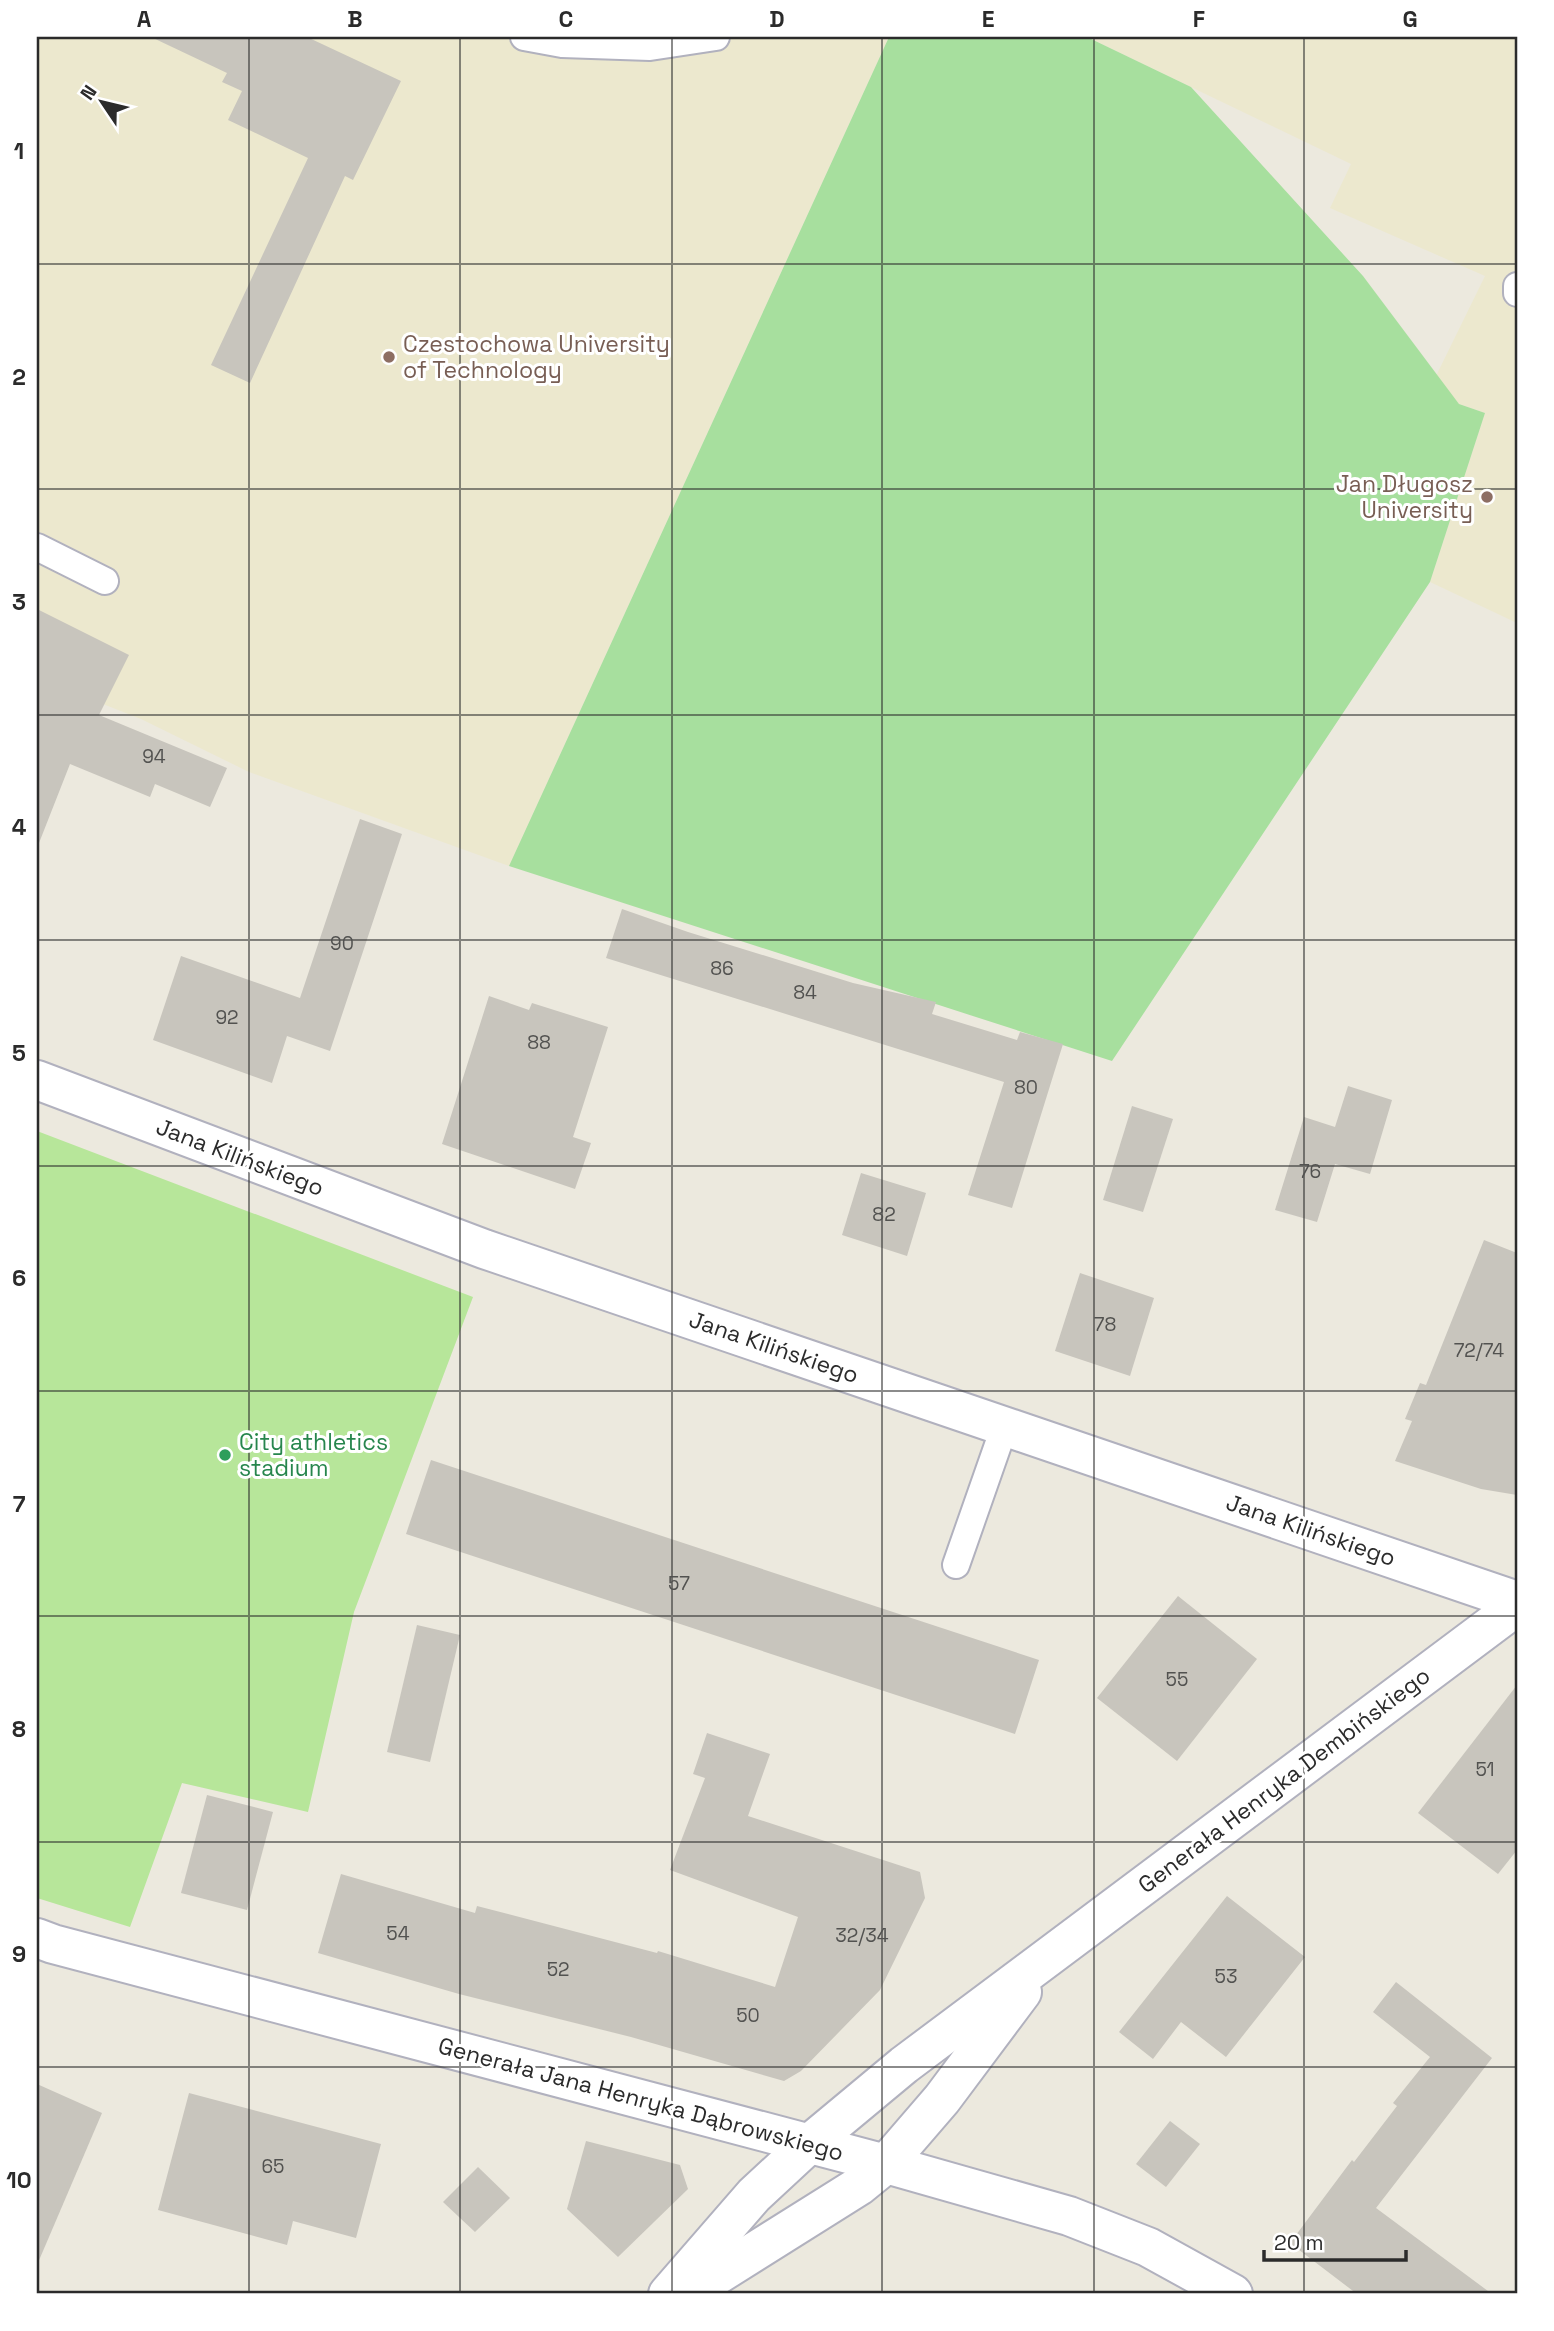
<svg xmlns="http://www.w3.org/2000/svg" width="1554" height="2331" font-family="'Space Grotesk',sans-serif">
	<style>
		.education { fill: #ece8ce }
		.green { fill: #a7df9e }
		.pitch { fill: #b7e69a }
		.building { fill: #c8c5bd }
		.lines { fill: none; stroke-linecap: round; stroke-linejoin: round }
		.service-casing { stroke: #b1b1be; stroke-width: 30 }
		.minor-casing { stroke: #b1b1be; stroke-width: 42 }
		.tertiary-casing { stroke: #b1b1be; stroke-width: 42 }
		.service { stroke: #fff; stroke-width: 26 }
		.minor { stroke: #fff; stroke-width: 38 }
		.tertiary { stroke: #fff; stroke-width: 38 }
		.grid { fill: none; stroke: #2b2b2b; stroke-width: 2; stroke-opacity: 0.55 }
		.education-dot { fill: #8d6e63; stroke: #fff; stroke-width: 2.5 }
		.leisure-dot { fill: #2e9e5b; stroke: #fff; stroke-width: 2.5 }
		.labels { text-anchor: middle; stroke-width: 6; stroke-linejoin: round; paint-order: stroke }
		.number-label { font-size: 19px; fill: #525250 }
		.education-label { font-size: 23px; fill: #785e54; stroke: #fff; text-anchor: start }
		.street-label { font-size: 23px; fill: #2b2b2b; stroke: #fff }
		.leisure-label { font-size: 23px; fill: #27864d; stroke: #fff; text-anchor: start }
		.neatline { fill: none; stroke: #2b2b2b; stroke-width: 2.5 }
		.grid-label { font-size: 23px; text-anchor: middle; font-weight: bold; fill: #2b2b2b }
	</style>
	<rect width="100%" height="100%" fill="#ece9de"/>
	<g class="education">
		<path d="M 37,37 L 889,37 L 509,866 L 249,772 L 141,719 L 37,678 Z"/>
		<path d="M 1087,37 L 1517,37 L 1517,623 L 1430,582 L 1485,413 L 1459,404 L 1436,376 L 1485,276 L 1330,208 L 1351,164 Z"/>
	</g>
	<path class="green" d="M 889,37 L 1087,37 L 1191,87 L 1363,276 L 1459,404 L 1485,413 L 1430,582 L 1112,1061 L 509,866 Z"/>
	<path class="pitch" d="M 37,1131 L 473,1297 L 354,1612 L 308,1812 L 182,1783 L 130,1927 L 37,1898 Z"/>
	<g class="building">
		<path d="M 151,37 L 307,37 L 401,81 L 353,180 L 345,176 L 250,383 L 211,365 L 308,158 L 228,120 L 242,91 L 222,82 L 227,73 Z"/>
		<path d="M 37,609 L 129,655 L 99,715 L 227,768 L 210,807 L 155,784 L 150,797 L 70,764 L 39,843 L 37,843 Z"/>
		<path d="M 360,819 L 402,834 L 330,1051 L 287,1036 L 272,1083 L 153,1040 L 181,956 L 300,998 Z"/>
		<path d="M 622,909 L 688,932 L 853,983 L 936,1002 L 932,1014 L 1017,1040 L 1020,1032 L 1063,1044 L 1012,1208 L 968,1195 L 1004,1082 L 606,958 Z"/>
		<path d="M 489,996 L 529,1010 L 532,1003 L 608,1027 L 573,1137 L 591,1143 L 575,1189 L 442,1144 Z"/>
		<path d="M 1348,1086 L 1392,1100 L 1370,1174 L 1335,1164 L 1317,1222 L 1275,1210 L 1304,1117 L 1335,1127 Z"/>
		<path d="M 1132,1106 L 1173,1119 L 1143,1212 L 1103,1200 Z"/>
		<path d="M 861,1173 L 926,1193 L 907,1256 L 842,1235 Z"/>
		<path d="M 1484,1240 L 1517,1253 L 1517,1495 L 1481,1489 L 1395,1461 L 1412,1421 L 1405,1419 L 1420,1383 L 1426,1385 Z"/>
		<path d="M 1080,1273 L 1154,1298 L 1130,1376 L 1055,1351 Z"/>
		<path d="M 431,1460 L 1039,1660 L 1015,1734 L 406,1534 Z"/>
		<path d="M 1178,1596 L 1257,1659 L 1177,1761 L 1097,1698 Z"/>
		<path d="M 417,1625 L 460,1635 L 430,1762 L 387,1752 Z"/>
		<path d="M 1517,1685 L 1517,1850 L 1498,1874 L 1418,1813 Z"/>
		<path d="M 707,1733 L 770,1754 L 748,1816 L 920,1872 L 925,1898 L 880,1990 L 801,2071 L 784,2081 L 631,2037 L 459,1994 L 318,1953 L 341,1874 L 475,1913 L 477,1906 L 657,1953 L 658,1951 L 775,1987 L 798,1917 L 670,1870 L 705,1778 L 693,1774 Z"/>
		<path d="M 207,1795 L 273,1812 L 247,1910 L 181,1893 Z"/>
		<path d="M 1227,1896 L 1305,1957 L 1226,2057 L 1181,2022 L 1153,2059 L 1119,2032 Z"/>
		<path d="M 1396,1982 L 1492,2058 L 1376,2208 L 1492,2294 L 1357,2294 L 1290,2243 L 1352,2160 L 1354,2162 L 1397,2106 L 1393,2103 L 1430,2057 L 1373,2012 Z"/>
		<path d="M 37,2084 L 102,2113 L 37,2265 Z"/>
		<path d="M 189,2093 L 381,2144 L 356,2238 L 293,2221 L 287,2245 L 158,2210 Z"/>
		<path d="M 1170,2121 L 1200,2144 L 1166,2187 L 1136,2164 Z"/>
		<path d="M 586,2141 L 680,2165 L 688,2189 L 618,2257 L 567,2209 Z"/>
		<path d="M 478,2167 L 510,2198 L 475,2232 L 443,2202 Z"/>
	</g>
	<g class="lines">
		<defs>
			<g id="service">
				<path d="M 524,37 L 562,44 L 650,47 L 716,37"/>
				<path d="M 1517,286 L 1517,293"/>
				<path d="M 37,547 L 105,581"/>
				<path d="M 956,1565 L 1005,1425"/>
			</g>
			<g id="minor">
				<path d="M 668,2294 L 754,2195 L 809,2144 L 904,2065 L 1517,1606"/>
				<path d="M 687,2294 L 859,2186 L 886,2164 L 942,2099 L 1022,1992"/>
			</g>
			<g id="tertiary">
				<path d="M 37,1080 L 484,1249 L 1517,1601"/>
				<path d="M 37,1938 L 53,1944 L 886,2164 L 1069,2216 L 1148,2247 L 1233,2294"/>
			</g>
		</defs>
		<use href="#service" class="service-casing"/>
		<use href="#minor" class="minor-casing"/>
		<use href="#tertiary" class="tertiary-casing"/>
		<use href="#service" class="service"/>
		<use href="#minor" class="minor"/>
		<use href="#tertiary" class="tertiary"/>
	</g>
	<path class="grid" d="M 249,37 L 249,2294M 460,37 L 460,2294M 672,37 L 672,2294M 882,37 L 882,2294M 1094,37 L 1094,2294M 1304,37 L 1304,2294M 37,264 L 1517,264M 37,489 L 1517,489M 37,715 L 1517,715M 37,940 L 1517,940M 37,1166 L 1517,1166M 37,1391 L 1517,1391M 37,1616 L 1517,1616M 37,1842 L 1517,1842M 37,2067 L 1517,2067"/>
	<g class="education-dot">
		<circle cx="389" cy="357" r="7"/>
		<circle cx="1487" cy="497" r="7"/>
	</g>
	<circle class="leisure-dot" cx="225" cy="1455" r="7"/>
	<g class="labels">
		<g class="number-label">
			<text x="154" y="763">94</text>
			<text x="342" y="950">90</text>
			<text x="722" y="975">86</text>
			<text x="805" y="999">84</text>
			<text x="227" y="1024">92</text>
			<text x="539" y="1049">88</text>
			<text x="1026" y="1094">80</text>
			<text x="1310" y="1178">76</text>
			<text x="884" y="1221">82</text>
			<text x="1105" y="1331">78</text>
			<text x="1479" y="1357">72/74</text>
			<text x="679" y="1590">57</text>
			<text x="1177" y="1686">55</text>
			<text x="1485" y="1776">51</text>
			<text x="398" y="1940">54</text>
			<text x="862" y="1942">32/34</text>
			<text x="558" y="1976">52</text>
			<text x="1226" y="1983">53</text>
			<text x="748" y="2022">50</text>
			<text x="273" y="2173">65</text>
		</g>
		<g class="education-label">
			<text x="403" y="352">Czestochowa University<tspan x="403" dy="26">of Technology</tspan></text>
			<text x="1473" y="492" text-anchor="end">Jan Długosz<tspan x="1473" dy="26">University</tspan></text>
		</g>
		<g class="street-label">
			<text transform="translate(240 1157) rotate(21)" y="8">Jana Kilińskiego</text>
			<text transform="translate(774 1347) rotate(19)" y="8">Jana Kilińskiego</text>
			<text transform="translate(1311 1530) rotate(19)" y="8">Jana Kilińskiego</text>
			<text transform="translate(1284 1780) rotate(-37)" y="8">Generała Henryka Dembińskiego</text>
			<text transform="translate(641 2099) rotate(15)" y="8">Generała Jana Henryka Dąbrowskiego</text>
		</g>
		<g class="leisure-label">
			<text x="239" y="1450">City athletics<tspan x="239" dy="26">stadium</tspan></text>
		</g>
	</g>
	<rect width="1554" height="2331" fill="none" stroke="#ffffff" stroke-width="77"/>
	<g transform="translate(102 102) rotate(305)" stroke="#ffffff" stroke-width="5" paint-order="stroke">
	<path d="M0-5L12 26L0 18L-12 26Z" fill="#2b2b2b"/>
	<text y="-10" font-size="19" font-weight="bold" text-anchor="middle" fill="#2b2b2b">N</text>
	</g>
	<path d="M1264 2250v10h142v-10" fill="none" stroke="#2b2b2b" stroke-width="3.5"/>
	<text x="1274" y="2250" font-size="21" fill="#2b2b2b" stroke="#ffffff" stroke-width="5" paint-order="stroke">20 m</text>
	<rect x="38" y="38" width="1478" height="2254" class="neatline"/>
	<g class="grid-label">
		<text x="144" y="27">A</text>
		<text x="355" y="27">B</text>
		<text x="566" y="27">C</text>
		<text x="777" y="27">D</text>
		<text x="988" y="27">E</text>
		<text x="1199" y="27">F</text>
		<text x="1410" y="27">G</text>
		<text x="19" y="159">1</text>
		<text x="19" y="385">2</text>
		<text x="19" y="610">3</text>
		<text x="19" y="835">4</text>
		<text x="19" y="1061">5</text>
		<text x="19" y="1286">6</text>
		<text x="19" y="1512">7</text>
		<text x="19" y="1737">8</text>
		<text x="19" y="1962">9</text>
		<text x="19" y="2188">10</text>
	</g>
</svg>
